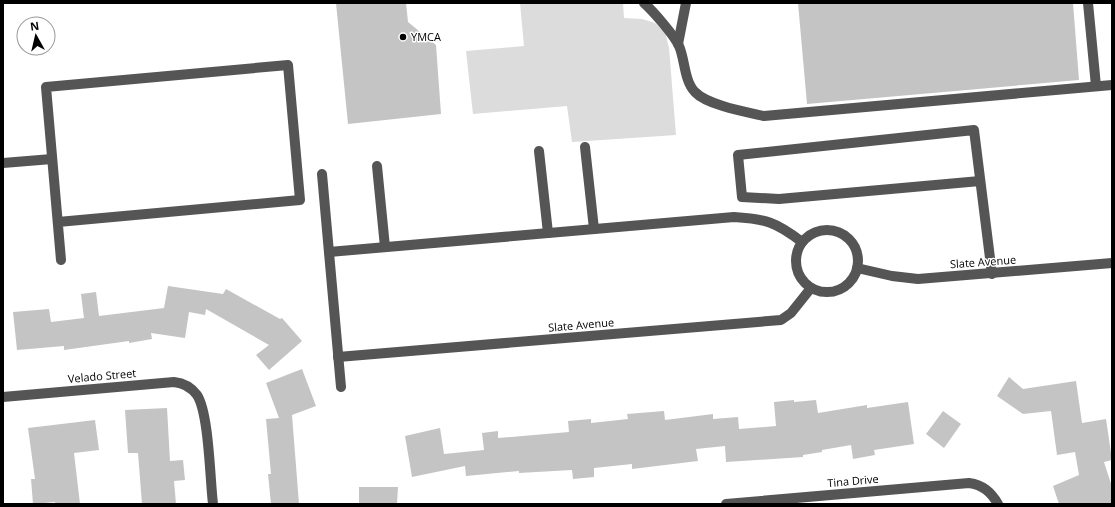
<svg xmlns="http://www.w3.org/2000/svg" width="1115" height="507" font-family="'Open Sans',sans-serif">
	<style>
		.green { fill: #dcdcdc }
		.building { fill: #c4c4c4 }
		.lines { fill: none; stroke-linecap: round; stroke-linejoin: round }
		.minor { stroke: #555; stroke-width: 10 }
		.poi-dot { fill: #000; stroke: #fff; stroke-width: 1.5 }
		.labels { text-anchor: middle; stroke-width: 3; stroke-linejoin: round; paint-order: stroke }
		.poi-label { font-size: 11px; fill: #000; stroke: #fff; text-anchor: start }
		.street-label { font-size: 11px; fill: #000; stroke: #fff }
	</style>
	<rect width="100%" height="100%" fill="#fff"/>
	<path class="green" d="M 520,3 L 623,3 L 624,18 L 642,19 L 655,23 L 665,32 L 669,48 L 676,135 L 572,142 L 567,106 L 473,114 L 466,51 L 524,46 Z"/>
	<g class="building">
		<path d="M 336,3 L 406,3 L 408,22 L 436,45 L 441,114 L 348,124 Z"/>
		<path d="M 798,3 L 1073,3 L 1079,80 L 807,104 Z"/>
		<path d="M 168,286 L 223,294 L 226,289 L 280,319 L 282,318 L 302,341 L 269,370 L 256,355 L 269,345 L 206,309 L 205,315 L 189,312 L 185,338 L 151,333 L 152,339 L 129,343 L 129,341 L 64,350 L 64,346 L 17,350 L 13,312 L 49,309 L 51,322 L 84,318 L 81,294 L 96,292 L 99,316 L 164,308 Z"/>
		<path d="M 302,369 L 316,406 L 292,415 L 299,504 L 271,504 L 268,474 L 271,474 L 266,419 L 279,418 L 266,383 Z"/>
		<path d="M 1009,377 L 1023,389 L 1076,381 L 1082,423 L 1106,419 L 1112,460 L 1104,462 L 1112,487 L 1112,504 L 1059,504 L 1053,486 L 1079,475 L 1075,452 L 1057,455 L 1051,411 L 1023,414 L 997,396 Z"/>
		<path d="M 794,400 L 794,402 L 816,400 L 818,413 L 867,405 L 867,408 L 908,402 L 914,444 L 874,450 L 875,455 L 853,459 L 851,445 L 822,450 L 822,452 L 803,455 L 803,457 L 726,462 L 725,446 L 696,449 L 698,461 L 632,469 L 632,464 L 594,468 L 594,477 L 573,479 L 572,470 L 519,473 L 519,471 L 466,476 L 465,466 L 412,477 L 405,436 L 440,428 L 444,454 L 484,450 L 482,433 L 498,431 L 498,438 L 569,432 L 568,421 L 591,419 L 591,423 L 628,419 L 627,414 L 664,411 L 665,420 L 713,414 L 713,419 L 738,417 L 739,429 L 776,426 L 774,402 Z"/>
		<path d="M 167,408 L 170,461 L 183,460 L 185,480 L 174,481 L 176,504 L 142,504 L 138,453 L 128,453 L 125,410 Z"/>
		<path d="M 943,411 L 961,424 L 944,448 L 926,434 Z"/>
		<path d="M 95,420 L 99,450 L 74,453 L 80,504 L 55,504 L 55,502 L 33,504 L 31,479 L 35,479 L 28,428 Z"/>
		<path d="M 359,487 L 398,487 L 397,504 L 359,504 Z"/>
	</g>
	<g class="lines">
		<g class="minor">
			<path d="M 644,3 C 653,11 674,35 679,46 C 685,59 684,81 695,92 C 707,105 746,112 764,116 L 1112,85"/>
			<path d="M 1088,3 L 1096,86"/>
			<path d="M 678,44 L 686,3"/>
			<path d="M 585,147 L 594,229"/>
			<path d="M 539,151 L 548,233"/>
			<path d="M 3,163 L 52,159"/>
			<path d="M 377,166 L 385,247"/>
			<path d="M 322,174 L 341,387"/>
			<path d="M 980,181 L 779,199 L 742,197 L 738,155 L 974,130 L 992,274"/>
			<path d="M 58,222 L 300,200 L 288,65 L 46,87 L 61,260"/>
			<circle cx="827" cy="261" r="31"/>
			<path d="M 329,252 L 734,217 C 766,219 776,222 802,242"/>
			<path d="M 857,268 L 892,276 L 918,279 L 1112,263"/>
			<path d="M 338,357 L 781,320 L 791,313 L 811,288"/>
			<path d="M 3,397 L 174,382 C 184,383 191,387 197,395 C 209,413 210,480 213,504"/>
			<path d="M 726,504 L 969,483 C 983,485 991,492 998,504"/>
		</g>
	</g>
	<circle class="poi-dot" cx="403" cy="37" r="4"/>
	<g class="labels">
		<g class="poi-label">
			<text x="411" y="41">YMCA</text>
		</g>
		<g class="street-label">
			<text transform="translate(983 262) rotate(-4)" y="4">Slate Avenue</text>
			<text transform="translate(581 325) rotate(-5)" y="4">Slate Avenue</text>
			<text transform="translate(102 376) rotate(-5)" y="4">Velado Street</text>
			<text transform="translate(853 481) rotate(-5)" y="4">Tina Drive</text>
		</g>
	</g>
	<rect width="1115" height="507" fill="none" stroke="#000000" stroke-width="8"/>
	<g transform="translate(36 36) rotate(352)"><circle r="19" fill="#ffffff" stroke="#999999"/>
	<path d="M0-3L7 15L0 10L-7 15Z" fill="#000000"/>
	<text y="-6" font-size="11" font-weight="bold" text-anchor="middle" fill="#000000">N</text>
	</g>
</svg>
